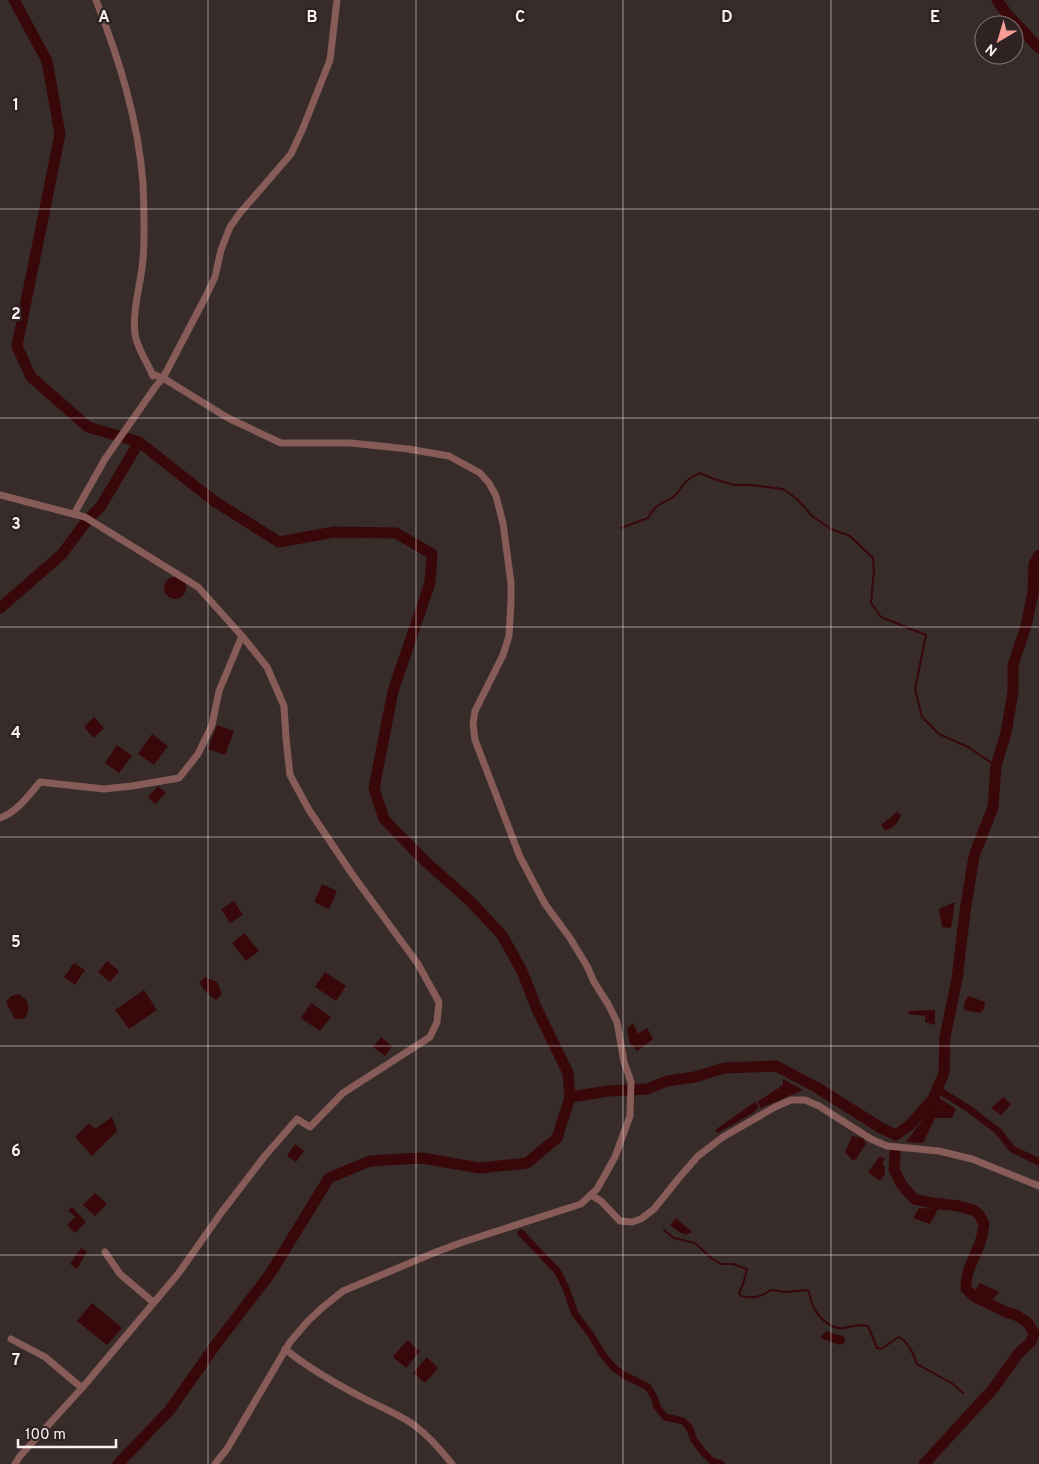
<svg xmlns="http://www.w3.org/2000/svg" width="1039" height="1464" font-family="Overpass,sans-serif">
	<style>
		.water { fill: #380709 }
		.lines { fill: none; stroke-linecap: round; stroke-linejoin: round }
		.stream { stroke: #380709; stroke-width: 2 }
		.canal { stroke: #380709; stroke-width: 7 }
		.river { stroke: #380709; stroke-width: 11 }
		.minor { stroke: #865b58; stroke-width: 7 }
		.grid { fill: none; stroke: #faf2f1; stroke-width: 1; stroke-opacity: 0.55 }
		.grid-label { font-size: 16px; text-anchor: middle; font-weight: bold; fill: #faf2f1; stroke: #2e2322; stroke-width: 5; stroke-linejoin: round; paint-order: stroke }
	</style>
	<rect width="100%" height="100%" fill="#382c2b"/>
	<g class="water">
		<circle cx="175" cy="588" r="11"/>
		<path d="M 94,717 L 104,728 L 94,738 L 84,727 Z"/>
		<path d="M 217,725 L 234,731 L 225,755 L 208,749 Z"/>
		<path d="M 152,734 L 168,746 L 154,765 L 138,754 Z"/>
		<path d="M 117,745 L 132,756 L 119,773 L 105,763 Z"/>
		<path d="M 158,786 L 166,793 L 155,804 L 148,797 Z"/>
		<path d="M 897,812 L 901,815 C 898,823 893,829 885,830 L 881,825 Z"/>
		<path d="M 322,884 L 337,891 L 329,909 L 314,902 Z"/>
		<path d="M 234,901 L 243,915 L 230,923 L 221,909 Z"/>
		<path d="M 955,902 L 951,928 L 942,927 L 939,909 Z"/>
		<path d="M 244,933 L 259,951 L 246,961 L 232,943 Z"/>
		<path d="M 107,961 L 119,971 L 110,982 L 98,972 Z"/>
		<path d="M 74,963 L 85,970 L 75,985 L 64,977 Z"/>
		<path d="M 325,972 L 346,986 L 336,1001 L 315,987 Z"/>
		<path d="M 205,977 L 217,982 L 222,994 L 216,1000 L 207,993 L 199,983 Z"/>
		<path d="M 144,990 L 157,1010 L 129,1029 L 115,1010 Z"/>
		<path d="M 19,994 C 29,1000 31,1007 25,1018 L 21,1019 L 15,1019 L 6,1002 L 11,996 Z"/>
		<path d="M 968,996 L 985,1002 L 984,1009 L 980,1013 L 964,1010 L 964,1003 Z"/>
		<path d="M 311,1003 L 331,1017 L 320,1031 L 301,1018 Z"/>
		<path d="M 935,1010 L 935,1025 L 925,1022 L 925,1016 L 908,1014 L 909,1011 Z"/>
		<path d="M 633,1023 L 638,1034 L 647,1028 L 653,1039 L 637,1051 L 630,1043 L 627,1029 Z"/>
		<path d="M 381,1037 L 392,1046 L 385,1056 L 373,1047 Z"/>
		<path d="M 783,1079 L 803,1090 L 761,1108 L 757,1102 L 783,1085 Z"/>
		<path d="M 1003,1097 L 1011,1104 L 1001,1115 L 991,1108 Z"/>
		<path d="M 939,1098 L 956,1109 L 952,1118 L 935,1118 L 923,1143 L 906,1142 Z"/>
		<path d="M 755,1102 L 759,1107 L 755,1110 L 756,1111 L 718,1133 L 715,1130 Z"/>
		<path d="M 112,1117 L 117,1131 L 92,1156 L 75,1137 L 89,1123 L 95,1129 Z"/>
		<path d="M 852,1136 L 863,1138 L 866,1144 L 856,1159 L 852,1160 L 845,1152 Z"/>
		<path d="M 295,1144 L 304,1151 L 296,1162 L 287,1156 Z"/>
		<path d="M 880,1156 L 885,1159 L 882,1164 L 885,1167 L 885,1174 L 880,1181 L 868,1172 Z"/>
		<path d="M 95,1193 L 107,1204 L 95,1216 L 83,1205 Z"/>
		<path d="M 72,1207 L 86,1222 L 75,1233 L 67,1225 L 75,1217 L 68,1210 Z"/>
		<path d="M 919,1208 L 938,1209 L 930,1224 L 913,1218 Z"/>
		<path d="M 676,1218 L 692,1232 C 683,1238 677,1230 670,1225 Z"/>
		<path d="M 81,1248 L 87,1252 L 77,1269 L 70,1264 Z"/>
		<path d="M 980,1283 L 999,1292 L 993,1299 L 974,1292 Z"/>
		<path d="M 92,1303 L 122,1328 L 107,1345 L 77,1321 Z"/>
		<path d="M 826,1331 L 845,1337 L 845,1342 L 840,1345 L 820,1338 Z"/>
		<path d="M 407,1340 L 420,1351 L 406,1368 L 393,1357 Z"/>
		<path d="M 427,1357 L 438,1368 L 425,1383 L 413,1373 Z"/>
	</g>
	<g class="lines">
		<g class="stream">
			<path d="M 621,528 L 648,518 C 655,504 661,505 673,497 C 678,494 680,489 683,485 C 687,479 694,476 700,473 L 714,479 L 734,485 L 751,485 L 783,489 L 797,499 L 812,516 L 831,529 L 850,536 L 873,558 L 874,571 L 871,603 L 881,617 L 926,635 L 915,689 L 922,717 L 939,734 L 968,747 L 996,766"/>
			<path d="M 664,1230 L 674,1238 L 695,1243 L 711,1258 L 721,1264 L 733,1264 L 747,1269 L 743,1284 L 739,1293 L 741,1296 C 753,1299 761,1297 771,1290 L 786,1292 L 808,1290 C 810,1295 811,1301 813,1306 C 818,1317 831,1330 844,1328 C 853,1326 859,1324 868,1326 L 877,1348 L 881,1349 L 899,1337 C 909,1343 913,1353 917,1364 L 953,1384 L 963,1393"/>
		</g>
		<g class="canal">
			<path d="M 937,1089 L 969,1109 L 998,1131 L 1012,1149 L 1039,1162"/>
			<path d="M 521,1233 L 558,1272 L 567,1291 L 575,1314 L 591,1335 L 603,1355 L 614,1368 L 624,1375 L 648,1387 L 655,1399 L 657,1407 L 665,1417 L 683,1421 L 689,1427 L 694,1440 L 703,1452 L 712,1461 L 721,1464"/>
		</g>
		<g class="river">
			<path d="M 14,0 L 47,61 L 60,134 L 17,346 L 31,377 L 88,427 L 139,442 L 214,501 L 279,542 L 334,532 L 396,533 L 432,554 L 430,583 L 393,691 L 374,788 L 384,819 L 425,861 L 470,901 L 502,935 L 522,971 L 536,1007 L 568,1073 L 570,1097 L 557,1138 L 527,1163 L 480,1168 L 421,1158 L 370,1161 L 329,1178 L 270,1274 L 217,1343 L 169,1411 L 118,1464"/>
			<path d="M 997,0 L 1007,14 L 1039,48"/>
			<path d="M 0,608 L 62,554 L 85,523 L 101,506 L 139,442"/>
			<path d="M 570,1097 L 609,1091 L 647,1089 L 667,1081 L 695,1077 L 724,1068 L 776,1066 L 816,1087 L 881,1128 L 896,1135 L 910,1125 L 933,1099 L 944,1073 L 945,1037 L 957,979 L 965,912 L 974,856 L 993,807 L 996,766 L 1006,733 L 1013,692 L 1013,665 L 1026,626 L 1033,593 L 1034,564 L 1039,555"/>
			<path d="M 895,1153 L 894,1169 L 901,1184 L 914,1199 L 932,1203 L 959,1206 L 973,1210 L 979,1214 L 984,1224 C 983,1230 982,1237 980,1243 C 974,1259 965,1272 966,1289 L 975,1297 L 1006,1312 L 1016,1315 L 1028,1323 L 1034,1333 L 1031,1342 L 1018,1354 L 993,1389 L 924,1464"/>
		</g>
		<g class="minor">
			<path d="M 96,0 C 119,59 138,119 143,183 C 144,208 145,234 143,259 C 141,284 132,310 135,334 C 137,349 148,363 153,376"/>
			<path d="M 152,374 L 163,378 L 228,418 L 281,443 L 351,443 L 408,449 L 449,456 L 480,473 L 489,483 L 496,496 L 503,523 L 511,583 L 511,600 L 509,636 L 503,655 L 475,711 L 473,723 L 475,740 L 520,857 L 545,904 L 570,938 L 587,966 L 594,982 L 608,1004 L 617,1022 L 624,1062 L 631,1082 L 630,1116 L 615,1157 L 597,1189 L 581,1204 L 463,1242 L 436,1252 L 343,1291 L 323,1307 L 308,1321 L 290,1342 L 227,1449 L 215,1464"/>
			<path d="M 0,495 L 85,517 L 198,587 L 242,636 L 267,667 L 284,706 L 286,738 L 290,775 L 309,810 L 352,874 L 418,964 L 439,1002 L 437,1022 L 430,1037 L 343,1093 L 310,1127 L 297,1119 L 264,1157 L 221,1213 L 178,1274 L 82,1388 L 20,1456 L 15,1464"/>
			<path d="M 74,514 L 105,459 L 156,386 L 163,378 L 205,298 L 215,277 L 221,250 L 230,227 L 240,213 L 291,154 L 303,128 L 330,60 L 337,0"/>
			<path d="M 0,818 C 17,812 29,795 40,782 L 104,789 L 132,786 L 179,778 L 198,754 L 212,725 L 219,691 L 242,636"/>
			<path d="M 591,1195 L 601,1201 L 620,1221 L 632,1222 L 641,1219 L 654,1209 L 678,1179 L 698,1156 L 723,1137 L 775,1107 L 791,1100 L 805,1100 L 819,1106 L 871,1139 L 887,1146 L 939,1151 L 972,1159 L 1039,1186"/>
			<path d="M 105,1252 L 120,1274 L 153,1302"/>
			<path d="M 11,1339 L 45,1357 L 82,1388"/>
			<path d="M 285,1349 C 308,1368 340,1386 367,1400 C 383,1408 400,1415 414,1425 C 429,1436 441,1450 452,1464"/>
		</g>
	</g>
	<path class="grid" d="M 208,0 L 208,1464M 416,0 L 416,1464M 623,0 L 623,1464M 831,0 L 831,1464M 0,209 L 1039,209M 0,418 L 1039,418M 0,627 L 1039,627M 0,837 L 1039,837M 0,1046 L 1039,1046M 0,1255 L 1039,1255"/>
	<g class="grid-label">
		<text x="104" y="22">A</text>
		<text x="312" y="22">B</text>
		<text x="520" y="22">C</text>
		<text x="727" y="22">D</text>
		<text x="935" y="22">E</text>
		<text x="16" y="110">1</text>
		<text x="16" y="319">2</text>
		<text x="16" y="529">3</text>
		<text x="16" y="738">4</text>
		<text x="16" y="947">5</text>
		<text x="16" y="1156">6</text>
		<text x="16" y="1365">7</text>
	</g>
	<g transform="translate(999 40) rotate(218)"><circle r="24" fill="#2e2322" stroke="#807675"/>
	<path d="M0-4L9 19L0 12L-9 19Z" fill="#f59c95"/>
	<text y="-8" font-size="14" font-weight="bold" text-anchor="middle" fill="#faf2f1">N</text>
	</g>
	<path d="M18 1439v8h98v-8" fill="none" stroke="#faf2f1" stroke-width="2.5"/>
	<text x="25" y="1439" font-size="15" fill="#faf2f1" stroke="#2e2322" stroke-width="4" paint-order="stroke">100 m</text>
</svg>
